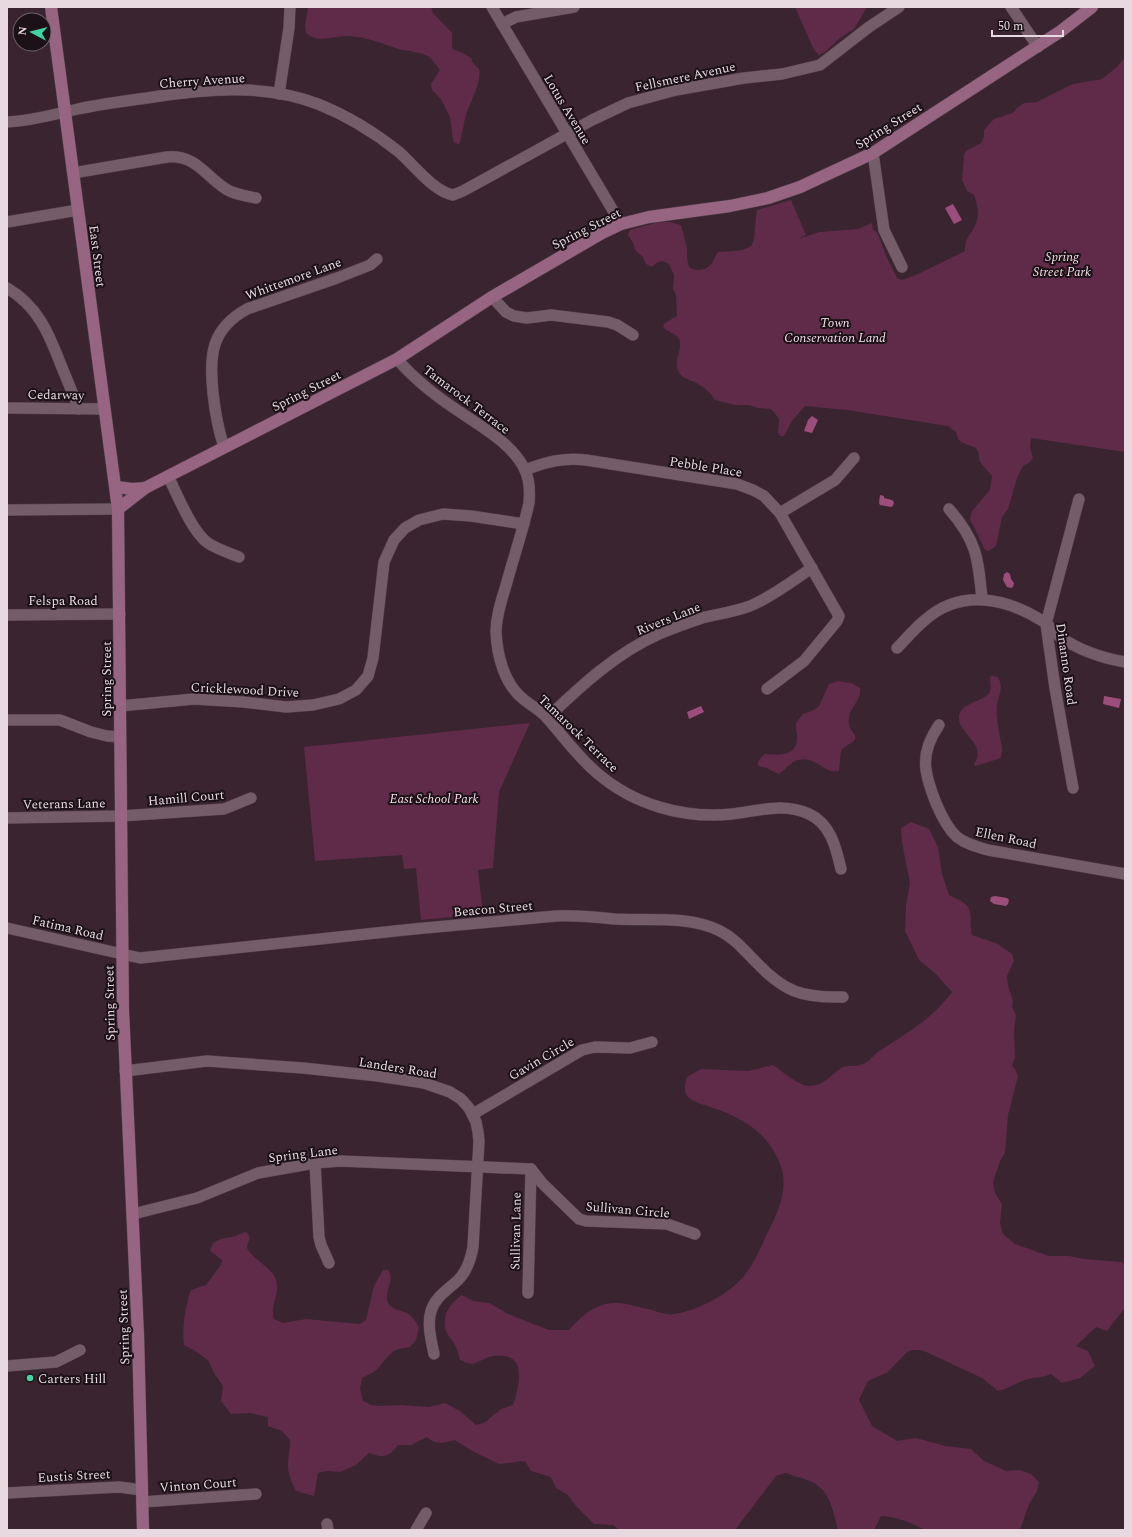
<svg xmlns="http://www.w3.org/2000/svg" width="1132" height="1537" font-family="Spectral,serif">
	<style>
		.green { fill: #5f2b49 }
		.water { fill: #9d4d7c }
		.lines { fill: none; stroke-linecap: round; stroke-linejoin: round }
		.street-casing { stroke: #54424c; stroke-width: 12 }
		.secondary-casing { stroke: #54424c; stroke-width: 13 }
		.street { stroke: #745c69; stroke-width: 11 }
		.secondary { stroke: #976481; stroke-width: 12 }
		.poi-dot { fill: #40d4a2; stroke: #1b1116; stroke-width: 1.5 }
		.labels { text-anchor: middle; stroke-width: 4; stroke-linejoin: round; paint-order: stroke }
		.street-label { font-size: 13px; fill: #e8d9e1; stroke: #1b1116 }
		.park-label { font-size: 13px; font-style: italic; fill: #f3dce8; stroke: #1b1116 }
		.poi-label { font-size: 13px; fill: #e8d9e1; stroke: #1b1116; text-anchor: start }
	</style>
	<rect width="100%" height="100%" fill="#3a2430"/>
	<g class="green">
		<path d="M 308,7 L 431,7 L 433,13 L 452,33 L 452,49 L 463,53 L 472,59 L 472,62 L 479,69 C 482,83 470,102 466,115 C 463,125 463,134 459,144 L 454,143 L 453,140 L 450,117 L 441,99 L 432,90 L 431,84 L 440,70 C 437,66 432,59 428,56 C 421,52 406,51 398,49 C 381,43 367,37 347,36 C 333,36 319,44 306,33 L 305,26 Z"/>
		<path d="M 795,7 L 867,7 L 854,29 L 841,37 L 825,52 L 819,55 L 814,50 Z"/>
		<path d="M 1125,57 L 1125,452 L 1031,438 L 1030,447 L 1033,458 L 1030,462 L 1023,466 L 1017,478 L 1008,509 L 1002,517 L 996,546 L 989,551 L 985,550 L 970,519 L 972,511 L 990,490 L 992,476 L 980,462 L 978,452 L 976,448 L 961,442 L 958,439 L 956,432 L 948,426 L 847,410 L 805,406 L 792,421 L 784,436 L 781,436 L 778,433 L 779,419 L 774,412 L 770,409 L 758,408 L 749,405 L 735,405 L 715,400 C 710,392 706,389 698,384 C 692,380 686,380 681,375 C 670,362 684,351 679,339 C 676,332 666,333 663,326 L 665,323 L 677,316 L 676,295 L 673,289 L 674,275 L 669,264 C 661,259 658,261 652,267 L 646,264 L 643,257 L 635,250 L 633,243 L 628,235 L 630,230 L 659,222 L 670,222 L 681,225 L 687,248 L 687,258 L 689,267 C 697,273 709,270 713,261 C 715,258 716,255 718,252 C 763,250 751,247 757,210 L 791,200 L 806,235 L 798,239 L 820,232 L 858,229 L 872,223 L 873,230 L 877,232 L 887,258 L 897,278 L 902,280 L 918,274 L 965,251 C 964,237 972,235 976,223 C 980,213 977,204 974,195 L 967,191 L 962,180 L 964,155 L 966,151 L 981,143 L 984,137 L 984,130 L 994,119 L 1013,113 L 1018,107 L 1024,103 L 1037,102 L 1073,84 L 1102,79 L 1118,66 Z"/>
		<path d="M 991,676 C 996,676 999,678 1000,682 C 1003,691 997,698 997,707 C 996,715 998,724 999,732 C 1000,742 1004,746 1001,757 L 998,759 L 975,766 L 974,764 C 988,743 958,735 959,717 C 959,704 980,702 987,695 C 994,689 988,682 991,676 Z"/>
		<path d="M 838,681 L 851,683 L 860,688 C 863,704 837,714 855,735 L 855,740 L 841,750 L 839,771 C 825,775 816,755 798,760 C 790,762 785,771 778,774 L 767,768 L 758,766 L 758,762 L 764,754 C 779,755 799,757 797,735 C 797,731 795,727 796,723 L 803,714 L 814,710 L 819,706 L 829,684 Z"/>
		<path d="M 530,723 L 499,792 L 493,868 L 478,870 L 483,914 L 421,920 L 416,868 L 404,869 L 402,855 L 315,861 L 304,747 Z"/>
		<path d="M 911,822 L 929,829 L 938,847 L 942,874 L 949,895 C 954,898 959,899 964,903 C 975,911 968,923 972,935 L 998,944 L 1012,954 L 1014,961 L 1007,976 L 1008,985 L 1013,1001 L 1012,1007 L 1016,1015 L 1014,1031 L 1015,1057 L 1012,1066 L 1015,1069 L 1018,1076 L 1008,1115 L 1005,1153 L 1000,1161 L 993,1182 L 995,1193 L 1002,1204 L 1000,1223 L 1003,1234 L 1015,1244 L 1049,1256 L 1069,1256 L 1084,1259 L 1122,1262 L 1125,1265 L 1125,1307 L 1124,1309 L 1107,1331 L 1096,1327 L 1076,1346 L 1088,1351 L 1095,1366 L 1080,1378 L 1062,1383 L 1051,1374 C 1043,1378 1033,1377 1025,1380 C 1015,1383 1008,1389 998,1391 L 982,1378 L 924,1351 L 919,1350 L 912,1350 L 907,1352 L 888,1372 L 868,1381 L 859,1400 L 872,1426 L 897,1441 L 916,1438 L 945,1446 L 971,1449 L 984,1461 L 1006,1471 L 1019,1470 L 1031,1474 L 1039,1482 L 1037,1491 L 1029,1504 L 1020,1530 L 925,1530 C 910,1522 897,1517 881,1516 L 874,1530 L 838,1530 C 830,1499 829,1484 794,1476 C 791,1475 788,1473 785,1473 C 782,1474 779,1475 776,1476 L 735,1530 L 619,1530 L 613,1525 L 594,1524 L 576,1506 L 568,1495 L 556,1488 L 551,1477 L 531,1471 L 525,1461 L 499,1464 L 472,1451 L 455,1440 C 443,1443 436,1445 427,1437 L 411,1445 L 398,1445 C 388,1458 384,1458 369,1453 L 356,1465 L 340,1472 L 327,1471 L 318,1473 L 314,1496 L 296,1491 C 292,1483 288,1474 288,1466 C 288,1457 290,1449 290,1440 L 282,1431 L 268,1426 L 268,1417 L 250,1413 L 231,1414 L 221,1401 L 223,1386 L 214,1373 L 208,1360 L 194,1350 L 184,1345 C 182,1326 185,1308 191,1290 L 206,1285 L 221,1265 L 222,1260 L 210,1251 L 213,1243 L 221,1239 L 236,1236 L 245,1232 C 253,1236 248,1241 247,1248 C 254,1261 271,1266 276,1280 C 281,1294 269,1306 274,1319 L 283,1323 L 306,1319 L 360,1324 L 366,1320 L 374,1286 L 383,1270 L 388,1270 C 396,1280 383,1292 388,1303 C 392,1310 401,1310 407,1313 C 412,1316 416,1322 419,1327 L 416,1340 L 410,1347 C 390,1349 391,1354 379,1367 C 374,1373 368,1375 362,1378 L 360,1389 L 363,1401 L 371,1405 L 380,1406 L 401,1405 L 429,1407 L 445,1403 L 460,1411 L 476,1425 L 484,1423 L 501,1409 L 513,1405 C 520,1384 528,1351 493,1356 C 486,1357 478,1363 472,1364 C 469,1364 463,1361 460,1360 C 459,1355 457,1349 455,1345 C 452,1339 445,1333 445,1326 C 443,1312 452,1302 462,1295 L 473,1301 L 489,1303 L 508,1314 L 549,1330 L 569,1330 C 580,1317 597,1302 616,1303 C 628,1303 641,1308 652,1310 C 658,1312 667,1315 673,1314 C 696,1312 729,1294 744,1276 C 753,1265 760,1250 766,1236 C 776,1216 788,1193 782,1170 C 772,1136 745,1118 713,1108 C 706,1105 694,1103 688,1097 C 683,1091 685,1084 687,1077 L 701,1069 L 748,1071 L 773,1065 C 782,1071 800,1087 810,1086 C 823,1086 831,1075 841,1068 C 847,1064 858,1068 865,1063 C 871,1060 875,1053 881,1050 C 907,1033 933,1018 952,992 L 935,973 L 919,960 L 905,931 L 906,905 L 910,883 L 902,843 L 901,828 Z"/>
	</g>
	<g class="water">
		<path d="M 953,204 L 962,220 L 954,224 L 945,208 Z"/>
		<path d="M 812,416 L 818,420 L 812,433 L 804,431 L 808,420 Z"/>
		<path d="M 880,495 L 884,496 L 884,498 L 892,500 L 894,502 L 893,506 L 891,507 L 880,505 L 879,503 Z"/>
		<path d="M 1007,572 L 1010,574 L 1011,579 L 1014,583 L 1013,587 L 1011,588 L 1007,587 L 1003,580 L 1004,574 Z"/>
		<path d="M 1104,696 L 1121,699 L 1119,708 L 1103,704 Z"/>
		<path d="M 701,706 L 704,712 L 689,719 L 687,712 Z"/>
		<path d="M 995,896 L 1007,898 L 1009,900 L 1008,904 L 1006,906 L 994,904 L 990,901 L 991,897 Z"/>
	</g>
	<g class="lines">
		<defs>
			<g id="street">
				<path d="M 492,7 L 621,224"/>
				<path d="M 1011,7 L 1038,47"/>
				<path d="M 502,24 L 516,17 L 574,7"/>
				<path d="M 279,94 L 289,28 L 290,7"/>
				<path d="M 7,122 C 32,121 55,114 78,109 C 101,104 124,101 147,98 C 205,89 263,83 318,104 C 348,116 374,132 399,152 C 414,165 433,191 453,195 L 463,191 L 592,120 L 628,103 L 676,90 L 744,78 L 782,74 L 820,65 L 869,27 L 899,7"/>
				<path d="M 873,153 L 884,230 L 902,267"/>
				<path d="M 73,173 L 167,157 C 195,155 203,173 223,187 C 232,194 245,196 256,198"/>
				<path d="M 7,222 L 78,210"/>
				<path d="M 7,288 C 38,306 49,334 61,365 C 67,380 73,394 79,409"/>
				<path d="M 492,297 L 506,312 L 514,316 L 527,318 L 551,315 L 608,322 L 617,325 L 633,335"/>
				<path d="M 397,359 C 415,380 437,397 460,412 C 483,428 513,444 525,470 C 530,481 530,492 529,503 C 523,530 514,556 507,582 C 502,599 496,615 496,632 C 497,655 504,683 522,698 C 531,706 541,710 548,719 C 564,737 578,757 597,773 C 634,805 684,819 732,814 C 758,811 784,802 809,814 C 831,824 836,848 841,869"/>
				<path d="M 7,408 L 105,409"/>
				<path d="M 224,447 C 218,429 215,412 213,393 C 209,355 211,329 247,309 L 337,278 L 370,265 L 377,259"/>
				<path d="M 525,470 C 546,462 564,457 586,460 L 737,484 L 753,490 L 764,496 L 780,513 L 839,616 L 837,621 L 804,661 L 767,689"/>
				<path d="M 168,476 C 177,494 192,532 208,543 C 217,549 229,553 239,557"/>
				<path d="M 949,509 C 977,541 978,558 982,599"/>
				<path d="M 7,510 L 118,509"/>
				<path d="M 780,513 L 835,480 L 854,458"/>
				<path d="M 7,615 L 120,614"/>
				<path d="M 897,648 C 906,639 915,628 925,620 C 961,588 1007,598 1044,622 C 1050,626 1054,632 1060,637 C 1079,650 1102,658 1125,662"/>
				<path d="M 120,706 L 194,699 L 243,702 L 286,707 L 313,705 L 339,699 L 356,690 L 368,676 L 373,658 L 384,562 L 394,540 L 405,528 L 419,520 L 443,514 L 471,516 L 524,524"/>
				<path d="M 547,718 C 581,686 616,653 659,634 C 673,628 688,623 702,618 C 718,614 734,612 750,606 C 772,597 792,581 812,568"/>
				<path d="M 7,720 L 60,720 L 91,732 L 107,736 L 120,737"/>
				<path d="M 939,725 C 919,754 924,773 936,803 C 941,815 947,828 957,837 C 966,844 977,847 988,850 L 1125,874"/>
				<path d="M 1073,788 L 1055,688 L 1046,624 L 1079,499"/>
				<path d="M 7,818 L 121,816 L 224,809 L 251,798"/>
				<path d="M 7,928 L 140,958 L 414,929 L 556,916 C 576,915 595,917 614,919 C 648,921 688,915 720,931 C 734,938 743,949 754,960 C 784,992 801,998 843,997"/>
				<path d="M 125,1071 L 207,1061 L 303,1068 L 378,1076 L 424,1083 L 450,1092 L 461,1099 L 469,1108 L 476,1122 L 478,1132 L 479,1141 L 473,1247 C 471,1258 467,1270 460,1278 C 450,1289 436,1295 431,1311 C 427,1324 431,1340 434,1354"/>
				<path d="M 473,1114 L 582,1050 L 595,1047 L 630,1048 L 652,1042"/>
				<path d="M 315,1163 L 319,1237 L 321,1245 L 329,1263"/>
				<path d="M 531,1169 L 542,1183 L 579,1219 L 586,1221 L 667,1224 L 695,1234"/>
				<path d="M 133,1214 L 197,1198 L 258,1173 L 315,1163 L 340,1161 L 531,1169"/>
				<path d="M 528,1293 L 531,1169"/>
				<path d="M 7,1366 L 56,1362 L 80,1350"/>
				<path d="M 7,1493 L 119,1487 L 142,1490"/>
				<path d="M 142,1502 L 256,1494"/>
				<path d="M 327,1524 L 328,1530"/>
				<path d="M 416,1530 L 426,1513"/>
			</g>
			<g id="secondary">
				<path d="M 51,7 L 118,509 L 123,1010 L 138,1335 L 143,1530"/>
				<path d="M 116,487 L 133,489 L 145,488"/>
				<path d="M 118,509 L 145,488 L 397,359 L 492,297 L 602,233 L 621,224 L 649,217 L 730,206 L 768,198 L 800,187 L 873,153 L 1061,31 L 1092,7"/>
			</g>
		</defs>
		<use href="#street" class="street-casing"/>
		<use href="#secondary" class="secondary-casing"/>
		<use href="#street" class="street"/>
		<use href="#secondary" class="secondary"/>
	</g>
	<circle class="poi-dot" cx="30" cy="1378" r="4"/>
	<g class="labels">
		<g class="street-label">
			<text transform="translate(685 76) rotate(-12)" y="5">Fellsmere Avenue</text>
			<text transform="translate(202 80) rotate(-4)" y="5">Cherry Avenue</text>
			<text transform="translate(568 109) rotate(59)" y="5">Lotus Avenue</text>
			<text transform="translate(888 125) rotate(-32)" y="5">Spring Street</text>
			<text transform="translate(586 228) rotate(-27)" y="5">Spring Street</text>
			<text transform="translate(98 256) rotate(83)" y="5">East Street</text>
			<text transform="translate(293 278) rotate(-20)" y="5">Whittemore Lane</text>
			<text transform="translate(306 390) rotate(-27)" y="5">Spring Street</text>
			<text transform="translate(56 394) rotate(1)" y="5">Cedarway</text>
			<text transform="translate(467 399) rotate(37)" y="5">Tamarock Terrace</text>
			<text transform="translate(706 466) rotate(9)" y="5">Pebble Place</text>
			<text x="63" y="605">Felspa Road</text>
			<text transform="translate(668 618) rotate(-22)" y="5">Rivers Lane</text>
			<text transform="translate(1067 664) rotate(82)" y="5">Dinanno Road</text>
			<text transform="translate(106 679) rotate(-90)" y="5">Spring Street</text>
			<text transform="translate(245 689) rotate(3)" y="5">Cricklewood Drive</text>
			<text transform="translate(579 733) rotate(44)" y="5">Tamarock Terrace</text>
			<text transform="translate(186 797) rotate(-5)" y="5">Hamill Court</text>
			<text transform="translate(64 803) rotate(-1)" y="5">Veterans Lane</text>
			<text transform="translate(1006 837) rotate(12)" y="5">Ellen Road</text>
			<text transform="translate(493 908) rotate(-5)" y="5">Beacon Street</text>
			<text transform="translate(68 927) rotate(13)" y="5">Fatima Road</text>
			<text transform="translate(109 1003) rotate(-91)" y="5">Spring Street</text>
			<text transform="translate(541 1058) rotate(-30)" y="5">Gavin Circle</text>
			<text transform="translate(398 1067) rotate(9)" y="5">Landers Road</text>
			<text transform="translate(303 1153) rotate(-7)" y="5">Spring Lane</text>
			<text transform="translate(628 1209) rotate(5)" y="5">Sullivan Circle</text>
			<text transform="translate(515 1231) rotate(-89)" y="5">Sullivan Lane</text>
			<text transform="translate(123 1327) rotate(-92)" y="5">Spring Street</text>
			<text transform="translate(74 1475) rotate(-3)" y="5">Eustis Street</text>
			<text transform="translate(198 1484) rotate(-4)" y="5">Vinton Court</text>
		</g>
		<g class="park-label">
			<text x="1062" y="261">Spring<tspan x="1062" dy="15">Street Park</tspan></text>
			<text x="835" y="327">Town<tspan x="835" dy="15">Conservation Land</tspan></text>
			<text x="434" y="803">East School Park</text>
		</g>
		<g class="poi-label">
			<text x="38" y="1383">Carters Hill</text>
		</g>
	</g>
	<rect width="1132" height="1537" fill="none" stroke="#e8d9e1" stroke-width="16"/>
	<g transform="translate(32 32) rotate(277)"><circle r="19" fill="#1b1116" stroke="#6d6167"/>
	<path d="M0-3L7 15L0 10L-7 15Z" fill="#40d4a2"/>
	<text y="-6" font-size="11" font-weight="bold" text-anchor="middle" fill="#e8d9e1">N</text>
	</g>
	<path d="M992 30v6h71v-6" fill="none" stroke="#e8d9e1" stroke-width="2"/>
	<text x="998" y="30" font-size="12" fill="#e8d9e1" stroke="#1b1116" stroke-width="3" paint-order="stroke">50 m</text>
</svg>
